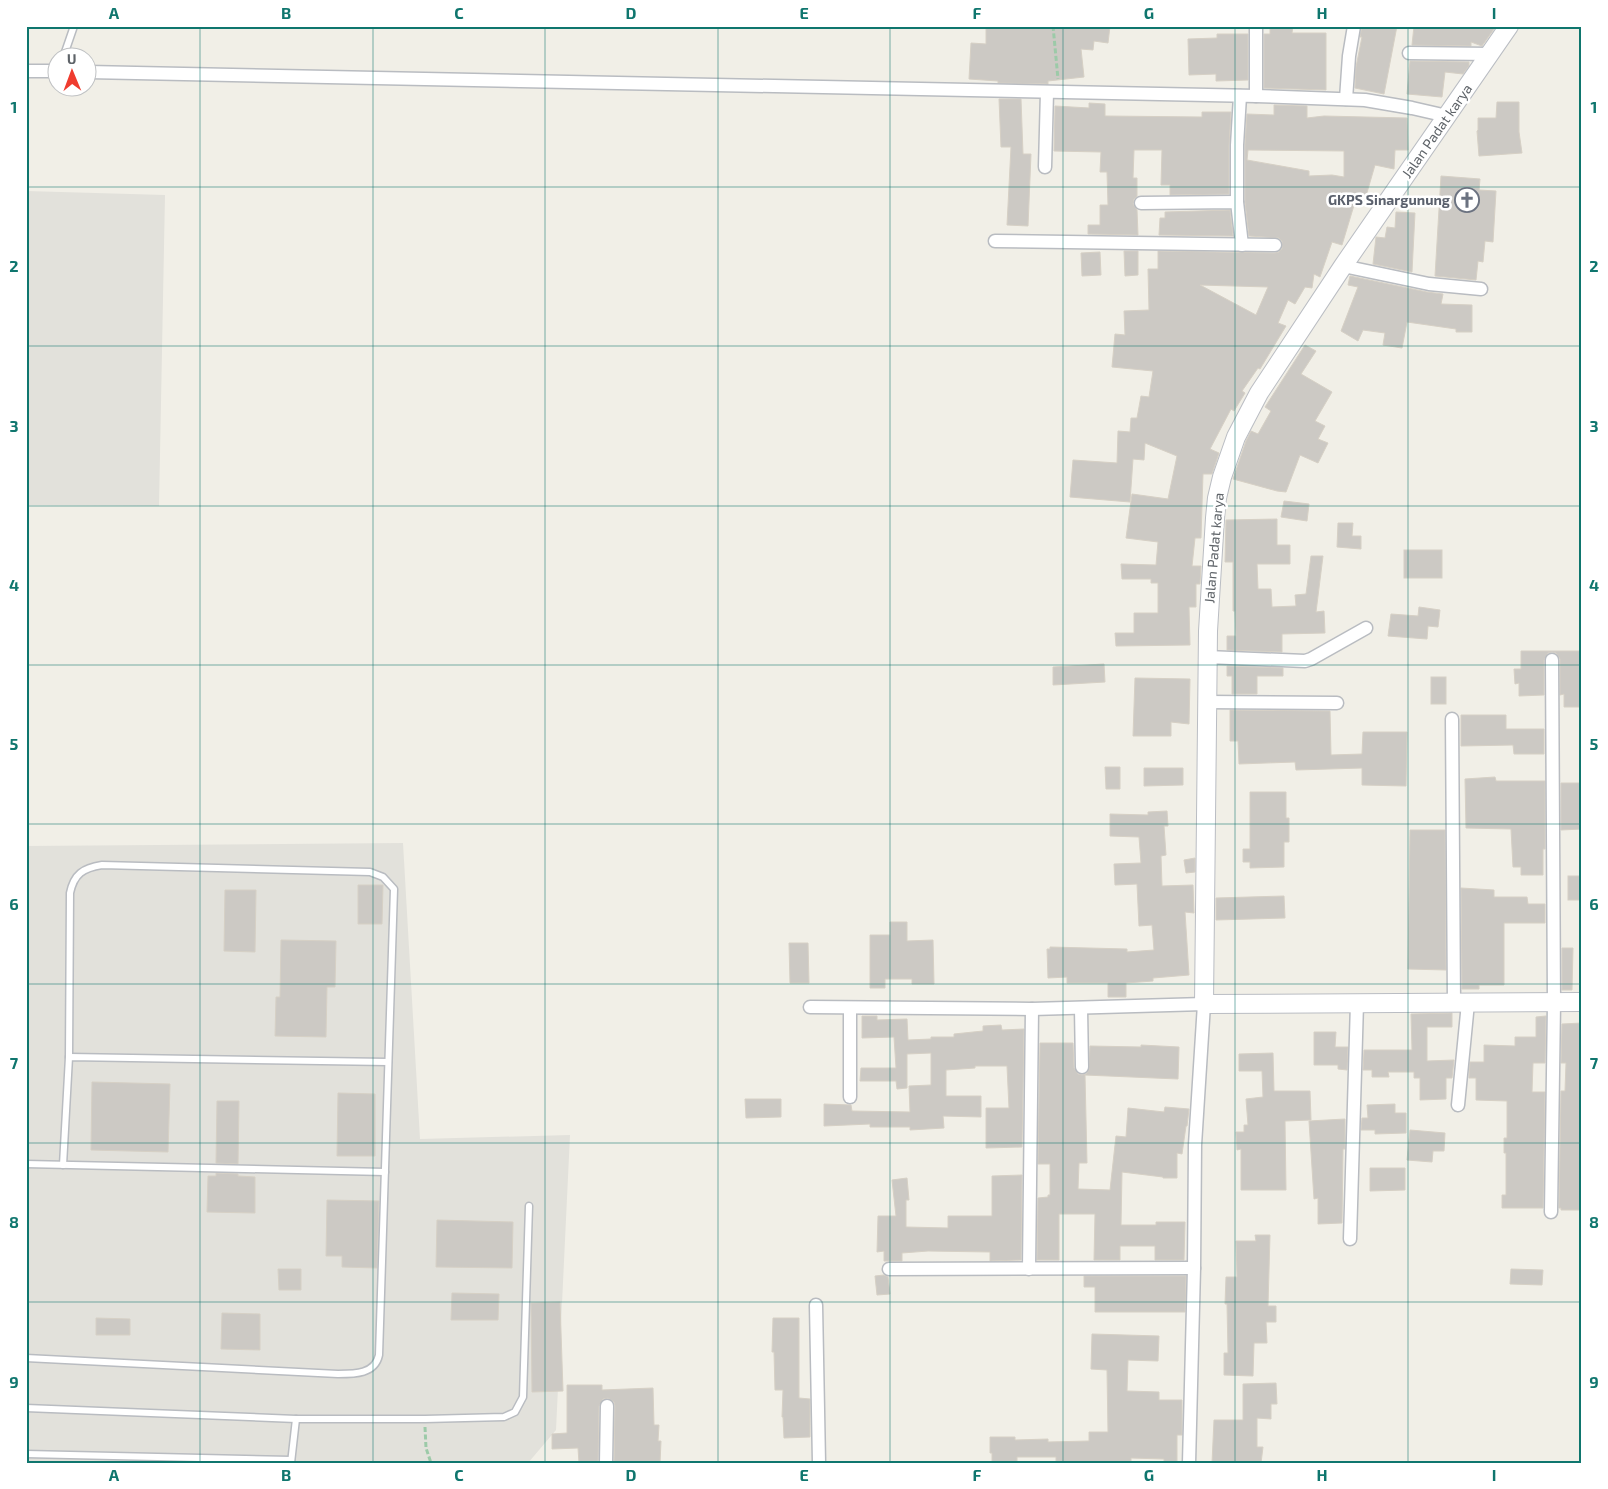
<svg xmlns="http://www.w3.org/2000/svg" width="1608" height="1489" font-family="'Exo 2',sans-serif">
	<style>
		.industrial { fill: #e2e1db }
		.building { fill: #ccc9c4; stroke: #d6d0c5; fill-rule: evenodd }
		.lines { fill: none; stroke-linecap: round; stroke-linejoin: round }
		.lane-casing { stroke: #b9bcc1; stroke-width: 9 }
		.street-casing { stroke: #b9bcc1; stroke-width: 15 }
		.secondary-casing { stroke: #babdc3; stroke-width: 20 }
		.path { stroke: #9ccaa8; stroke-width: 3; stroke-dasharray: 5 2.5; stroke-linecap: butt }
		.lane { stroke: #fff; stroke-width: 6 }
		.street { stroke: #fff; stroke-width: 12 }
		.secondary { stroke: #fff; stroke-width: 18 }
		.grid { fill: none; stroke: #0f766e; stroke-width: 1; stroke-opacity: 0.55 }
		.labels { text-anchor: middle; stroke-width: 5; stroke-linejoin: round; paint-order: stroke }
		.street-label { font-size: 14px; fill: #5e6368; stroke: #fff }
		.worship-label { font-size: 14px; font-weight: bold; fill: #5b616d; stroke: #fff; text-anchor: end }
		.neatline { fill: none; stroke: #0f766e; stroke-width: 2 }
		.grid-label { font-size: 16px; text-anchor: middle; font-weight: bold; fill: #0f766e }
	</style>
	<rect width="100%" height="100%" fill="#f1efe7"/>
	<g class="industrial">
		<path d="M 26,191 L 165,195 L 159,506 L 26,505 Z"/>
		<path d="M 403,843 L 420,1139 L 570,1135 L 556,1430 L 528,1463 L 26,1463 L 26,846 Z"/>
	</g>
	<g class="building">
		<path d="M 986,26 L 1110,26 L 1108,43 L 1094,41 L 1093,50 L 1081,49 L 1084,77 L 1048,81 L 1048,84 L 998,83 L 998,81 L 969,79 L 971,43 L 986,44 Z"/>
		<path d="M 1270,26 L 1293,26 L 1292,33 L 1326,33 L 1326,90 L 1264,88 L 1264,34 L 1270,34 Z"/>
		<path d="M 1362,26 L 1397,26 L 1384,94 L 1355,88 L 1356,67 L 1362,37 L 1360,37 Z"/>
		<path d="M 1414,26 L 1496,26 L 1482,46 L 1471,42 L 1471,46 L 1412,45 Z"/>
		<path d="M 1217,34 L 1248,34 L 1248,80 L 1216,81 L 1216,74 L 1189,75 L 1188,39 L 1217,38 Z"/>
		<path d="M 1410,61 L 1469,62 L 1469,66 L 1463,74 L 1445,72 L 1442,97 L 1407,94 Z"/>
		<path d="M 999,99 L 1021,99 L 1023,154 L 1031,154 L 1028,226 L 1007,225 L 1011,147 L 1001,147 Z"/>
		<path d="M 1497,102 L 1519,102 L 1519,132 L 1522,153 L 1479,156 L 1477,131 L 1478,130 L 1478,118 L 1496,118 Z"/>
		<path d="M 1089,103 L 1105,104 L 1105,116 L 1202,117 L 1202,112 L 1231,112 L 1229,145 L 1229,194 L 1170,195 L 1170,185 L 1161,185 L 1162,150 L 1134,150 L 1133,178 L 1137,178 L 1137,196 L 1134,199 L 1133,204 L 1137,210 L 1138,235 L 1088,234 L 1088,225 L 1100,225 L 1100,205 L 1108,205 L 1107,172 L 1100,172 L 1101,152 L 1054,151 L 1055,106 L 1089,108 Z"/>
		<path d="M 1274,105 L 1307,106 L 1307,118 L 1324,116 L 1407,118 L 1408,150 L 1395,150 L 1394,169 L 1375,165 L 1364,203 L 1355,202 L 1342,245 L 1332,242 L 1320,277 L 1314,274 L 1312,288 L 1305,287 L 1295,304 L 1288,300 L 1278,323 L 1286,326 L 1260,369 L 1258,368 L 1242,391 L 1245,393 L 1234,411 L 1231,409 L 1210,449 L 1219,453 L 1212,474 L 1203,474 L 1201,538 L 1195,538 L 1192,566 L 1201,566 L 1200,584 L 1196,584 L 1196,607 L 1189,607 L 1190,645 L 1116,646 L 1115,633 L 1134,633 L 1134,613 L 1158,613 L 1158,583 L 1151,583 L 1151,579 L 1122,579 L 1121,564 L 1156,565 L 1158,542 L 1126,538 L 1132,494 L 1168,499 L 1177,456 L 1145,443 L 1144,460 L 1133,459 L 1130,502 L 1070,497 L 1073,460 L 1117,463 L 1118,431 L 1130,432 L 1131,418 L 1137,418 L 1141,396 L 1149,397 L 1153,371 L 1112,367 L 1115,334 L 1125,335 L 1124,311 L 1149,310 L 1148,269 L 1158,269 L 1158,251 L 1275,253 L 1279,252 L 1282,249 L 1282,241 L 1279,238 L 1249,236 L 1245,202 L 1245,145 L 1247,114 L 1274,115 ZM 1248,150 L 1344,151 L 1344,177 L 1332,175 L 1309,176 L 1309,171 L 1247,160 ZM 1200,285 L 1268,287 L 1256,315 Z"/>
		<path d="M 1441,176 L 1480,179 L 1479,190 L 1496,191 L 1493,242 L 1485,241 L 1483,262 L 1478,261 L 1476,280 L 1435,276 Z"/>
		<path d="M 1230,210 L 1233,236 L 1159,235 L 1160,218 L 1165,218 L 1165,212 Z"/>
		<path d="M 1396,212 L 1415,213 L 1412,272 L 1373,264 L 1376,237 L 1385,238 L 1387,227 L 1395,228 Z"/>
		<path d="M 1124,251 L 1138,251 L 1138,275 L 1125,276 Z"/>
		<path d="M 1100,252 L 1101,275 L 1082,276 L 1081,253 Z"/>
		<path d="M 1350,276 L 1427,292 L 1443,294 L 1441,304 L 1472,305 L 1472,332 L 1456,332 L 1456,329 L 1407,322 L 1402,348 L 1383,345 L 1385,333 L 1363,330 L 1358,341 L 1341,331 L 1358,287 L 1348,285 Z"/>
		<path d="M 1305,345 L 1316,351 L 1301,374 L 1332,392 L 1315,421 L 1325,426 L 1318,439 L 1328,443 L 1318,463 L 1300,455 L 1286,492 L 1277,491 L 1233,479 L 1246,441 L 1251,431 L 1258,434 L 1271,411 L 1265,407 Z"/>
		<path d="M 1284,501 L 1309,504 L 1307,521 L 1281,517 Z"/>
		<path d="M 1277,519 L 1277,545 L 1290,545 L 1290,564 L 1257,564 L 1258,589 L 1271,589 L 1272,607 L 1296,606 L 1295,595 L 1306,594 L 1311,556 L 1323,556 L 1316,612 L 1324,611 L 1325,633 L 1282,634 L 1282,652 L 1227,650 L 1227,636 L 1236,636 L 1235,611 L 1233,611 L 1233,562 L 1225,562 L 1226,520 Z"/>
		<path d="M 1338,523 L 1353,523 L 1352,536 L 1361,536 L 1361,549 L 1337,547 Z"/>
		<rect x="1404" y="550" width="38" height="28"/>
		<path d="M 1419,607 L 1440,610 L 1438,627 L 1428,626 L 1427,639 L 1388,636 L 1391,614 L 1418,616 Z"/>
		<path d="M 1521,651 L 1582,651 L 1582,707 L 1564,707 L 1564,694 L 1560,695 L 1560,659 L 1556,653 L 1552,652 L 1548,653 L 1544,660 L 1544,695 L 1519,696 L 1519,683 L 1515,684 L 1514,669 L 1521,669 Z"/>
		<path d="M 1104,664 L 1105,682 L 1053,685 L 1053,667 Z"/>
		<path d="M 1227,666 L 1283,668 L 1283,676 L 1257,676 L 1257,694 L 1232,694 L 1232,676 L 1227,676 Z"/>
		<rect x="1431" y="677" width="15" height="27"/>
		<path d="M 1135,678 L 1190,679 L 1189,724 L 1171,722 L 1171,736 L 1133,736 Z"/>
		<path d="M 1230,710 L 1330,711 L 1331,755 L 1362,754 L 1363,732 L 1407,732 L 1406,786 L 1362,785 L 1362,768 L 1296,770 L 1295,762 L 1239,764 L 1238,741 L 1230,741 Z"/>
		<path d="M 1461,715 L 1506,715 L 1506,729 L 1544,729 L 1544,754 L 1514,754 L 1513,745 L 1461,746 Z"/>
		<path d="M 1105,767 L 1120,767 L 1120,789 L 1106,789 Z"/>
		<path d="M 1144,768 L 1183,768 L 1183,785 L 1144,786 Z"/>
		<path d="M 1495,777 L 1496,781 L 1545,781 L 1545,849 L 1543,849 L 1543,875 L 1521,875 L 1521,867 L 1513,867 L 1511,829 L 1466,828 L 1465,779 Z"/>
		<path d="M 1561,783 L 1582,783 L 1582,829 L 1561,830 Z"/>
		<path d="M 1250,792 L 1286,792 L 1286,818 L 1289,818 L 1289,842 L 1284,842 L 1284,867 L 1250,868 L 1250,862 L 1243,862 L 1243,849 L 1250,849 Z"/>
		<path d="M 1167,811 L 1168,826 L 1164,826 L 1166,855 L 1161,856 L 1162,886 L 1193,885 L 1194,913 L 1185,912 L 1189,975 L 1153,978 L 1153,981 L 1126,983 L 1126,997 L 1108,997 L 1108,983 L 1067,983 L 1067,977 L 1048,978 L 1047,949 L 1050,949 L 1050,947 L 1127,949 L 1127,952 L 1154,950 L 1152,925 L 1139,926 L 1137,884 L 1115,885 L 1114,864 L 1141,863 L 1139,837 L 1110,836 L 1110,814 L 1148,815 L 1148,812 Z"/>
		<path d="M 1410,830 L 1445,830 L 1446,970 L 1408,969 Z"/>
		<path d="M 1195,858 L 1195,872 L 1186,873 L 1184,860 Z"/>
		<rect x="1568" y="876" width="14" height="24"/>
		<path d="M 358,885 L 383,885 L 382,924 L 358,924 Z"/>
		<path d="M 1461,888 L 1494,890 L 1494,897 L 1527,897 L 1528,904 L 1545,904 L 1545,923 L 1504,923 L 1504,985 L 1479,985 L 1479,989 L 1462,989 Z"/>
		<path d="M 225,890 L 256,890 L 255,952 L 224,951 Z"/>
		<path d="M 1284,896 L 1285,918 L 1216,920 L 1216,898 Z"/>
		<path d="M 890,922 L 907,922 L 907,941 L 933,940 L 934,984 L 912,984 L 912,979 L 885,979 L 885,988 L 870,988 L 870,935 L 890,935 Z"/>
		<path d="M 281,940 L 336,941 L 335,987 L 327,987 L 326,1037 L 275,1036 L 276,997 L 280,997 Z"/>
		<path d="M 789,943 L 808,943 L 809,983 L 790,983 Z"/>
		<path d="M 1562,948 L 1573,948 L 1572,990 L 1562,990 Z"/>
		<path d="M 1452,1013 L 1452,1027 L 1427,1027 L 1427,1061 L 1454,1060 L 1452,1078 L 1446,1078 L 1446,1099 L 1420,1100 L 1420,1078 L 1414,1078 L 1414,1072 L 1388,1072 L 1389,1077 L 1372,1077 L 1372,1070 L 1363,1070 L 1364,1050 L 1412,1050 L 1411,1014 Z"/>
		<path d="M 862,1016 L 877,1016 L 877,1020 L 907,1019 L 908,1040 L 931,1039 L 931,1037 L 954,1037 L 954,1034 L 983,1031 L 983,1026 L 1001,1025 L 1002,1030 L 1024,1029 L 1022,1147 L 986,1148 L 986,1108 L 1009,1108 L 1007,1066 L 975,1066 L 975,1068 L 946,1070 L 946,1096 L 981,1096 L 981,1117 L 943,1116 L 944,1128 L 910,1130 L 910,1127 L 870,1127 L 870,1124 L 824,1126 L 824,1104 L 851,1105 L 852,1111 L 910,1112 L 909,1086 L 931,1085 L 931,1053 L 907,1054 L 907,1088 L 897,1089 L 896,1081 L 860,1081 L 861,1068 L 896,1068 L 894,1037 L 862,1038 Z"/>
		<path d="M 1546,1016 L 1545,1063 L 1533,1063 L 1532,1092 L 1545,1092 L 1543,1208 L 1502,1208 L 1502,1195 L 1506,1195 L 1506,1153 L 1504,1153 L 1504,1138 L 1507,1138 L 1507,1101 L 1476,1100 L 1476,1078 L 1469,1078 L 1470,1062 L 1484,1062 L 1484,1045 L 1515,1046 L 1515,1037 L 1536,1037 L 1536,1017 Z"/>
		<path d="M 1582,1023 L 1582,1210 L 1561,1210 L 1561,1208 L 1559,1208 L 1561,1091 L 1565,1091 L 1566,1063 L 1561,1063 L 1562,1024 Z"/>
		<path d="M 1314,1032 L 1336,1032 L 1335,1047 L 1348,1047 L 1347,1070 L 1338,1069 L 1338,1065 L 1314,1065 Z"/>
		<path d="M 1040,1043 L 1073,1043 L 1074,1068 L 1078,1074 L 1082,1075 L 1086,1074 L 1089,1070 L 1090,1046 L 1141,1047 L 1141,1045 L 1179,1047 L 1178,1079 L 1085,1075 L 1087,1163 L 1079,1163 L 1078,1189 L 1110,1190 L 1116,1136 L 1126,1137 L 1128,1108 L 1164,1112 L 1165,1107 L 1189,1109 L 1187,1126 L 1186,1126 L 1182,1154 L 1177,1153 L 1177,1178 L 1163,1178 L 1163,1177 L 1122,1172 L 1121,1225 L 1156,1225 L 1156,1222 L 1185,1222 L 1184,1260 L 1155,1260 L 1155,1246 L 1120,1246 L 1120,1260 L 1094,1260 L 1095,1214 L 1059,1214 L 1059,1260 L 1037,1260 L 1038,1198 L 1048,1197 L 1048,1195 L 1050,1195 L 1050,1164 L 1038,1164 Z"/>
		<path d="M 1273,1053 L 1274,1091 L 1310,1091 L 1311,1120 L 1285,1121 L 1286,1190 L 1241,1190 L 1241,1149 L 1237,1150 L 1236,1132 L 1244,1132 L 1244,1125 L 1248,1125 L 1246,1099 L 1263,1097 L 1262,1071 L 1239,1071 L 1239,1054 Z"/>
		<path d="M 92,1082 L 170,1084 L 168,1152 L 91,1150 Z"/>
		<path d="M 338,1093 L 375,1094 L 375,1156 L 337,1156 Z"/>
		<path d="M 745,1099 L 781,1099 L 781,1117 L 746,1118 Z"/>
		<path d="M 217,1101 L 239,1101 L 238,1164 L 216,1163 Z"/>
		<path d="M 1395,1104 L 1395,1113 L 1406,1113 L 1406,1133 L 1375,1134 L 1375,1130 L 1361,1130 L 1362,1118 L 1368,1118 L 1367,1105 Z"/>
		<path d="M 1345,1119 L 1345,1149 L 1343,1149 L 1342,1223 L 1318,1224 L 1318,1198 L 1314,1199 L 1309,1121 Z"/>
		<path d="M 1410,1130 L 1445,1133 L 1444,1151 L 1433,1151 L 1432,1162 L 1407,1160 Z"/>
		<path d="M 1370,1168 L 1405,1168 L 1405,1190 L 1370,1191 Z"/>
		<path d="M 216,1173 L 238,1174 L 238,1176 L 255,1177 L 255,1213 L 207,1212 L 208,1176 L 216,1176 Z"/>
		<path d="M 1022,1175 L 1021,1260 L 990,1261 L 990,1252 L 928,1251 L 902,1253 L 902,1261 L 884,1261 L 884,1251 L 877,1252 L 878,1216 L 896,1216 L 892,1180 L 907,1178 L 909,1200 L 906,1200 L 906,1227 L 948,1228 L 948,1216 L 992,1216 L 992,1176 Z"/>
		<path d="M 327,1200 L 379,1201 L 377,1268 L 342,1267 L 342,1256 L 326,1256 Z"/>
		<path d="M 437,1220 L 513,1222 L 512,1268 L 436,1267 Z"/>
		<path d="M 1255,1235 L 1270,1235 L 1268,1306 L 1276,1306 L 1276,1322 L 1266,1322 L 1267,1343 L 1254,1343 L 1253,1376 L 1224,1375 L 1224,1353 L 1228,1353 L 1227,1304 L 1225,1304 L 1226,1277 L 1237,1277 L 1236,1241 L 1256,1241 Z"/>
		<path d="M 278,1269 L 301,1269 L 301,1290 L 279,1290 Z"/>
		<path d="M 1511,1269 L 1543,1270 L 1542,1285 L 1510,1284 Z"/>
		<path d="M 884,1275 L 888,1277 L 890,1294 L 877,1295 L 875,1276 Z"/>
		<path d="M 1084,1276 L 1186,1276 L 1185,1312 L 1095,1312 L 1095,1287 L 1084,1287 Z"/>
		<path d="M 452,1293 L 499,1294 L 498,1320 L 451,1320 Z"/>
		<path d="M 560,1302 L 563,1391 L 532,1392 L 531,1303 Z"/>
		<path d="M 222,1313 L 260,1314 L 260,1350 L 221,1349 Z"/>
		<path d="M 96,1318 L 130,1319 L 130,1335 L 96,1335 Z"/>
		<path d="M 773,1318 L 799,1318 L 799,1398 L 810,1399 L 810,1437 L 784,1438 L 783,1417 L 782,1417 L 783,1390 L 775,1390 L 774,1352 L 772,1352 Z"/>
		<path d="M 1092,1334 L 1159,1336 L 1158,1361 L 1128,1360 L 1127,1391 L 1159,1392 L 1159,1400 L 1182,1400 L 1182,1435 L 1177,1435 L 1177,1463 L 1164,1463 L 1164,1459 L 1131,1458 L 1131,1463 L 1056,1463 L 1056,1457 L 1017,1457 L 1017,1463 L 992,1463 L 992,1453 L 990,1453 L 990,1437 L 1015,1437 L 1015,1440 L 1048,1439 L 1048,1442 L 1089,1441 L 1089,1432 L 1108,1432 L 1107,1370 L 1091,1369 Z"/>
		<path d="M 1276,1383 L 1277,1404 L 1271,1404 L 1271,1419 L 1257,1418 L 1257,1447 L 1263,1447 L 1261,1463 L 1212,1463 L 1214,1420 L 1243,1420 L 1243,1384 Z"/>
		<path d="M 567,1385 L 602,1385 L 602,1390 L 653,1388 L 654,1425 L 659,1425 L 658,1441 L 661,1441 L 660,1463 L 614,1463 L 615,1406 L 614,1402 L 608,1398 L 603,1399 L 599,1406 L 598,1463 L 579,1463 L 578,1448 L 552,1449 L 552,1434 L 567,1433 Z"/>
	</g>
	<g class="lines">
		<defs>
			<g id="lane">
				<path d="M 63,58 L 74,26"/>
				<path d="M 26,1164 L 385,1172"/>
				<path d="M 63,1165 L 69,1057 L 388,1062"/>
				<path d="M 26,1358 L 338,1374 C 355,1374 375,1374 379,1355 L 394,889 L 383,877 L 370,872 L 102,865 C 83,868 74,874 70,893 L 69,1057"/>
				<path d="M 26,1408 L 296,1419 L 425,1419 L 504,1417 L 515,1412 L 523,1397 L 529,1206"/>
				<path d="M 26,1454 L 291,1460"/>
				<path d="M 291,1463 L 296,1419"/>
			</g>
			<g id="street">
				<path d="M 1256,26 L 1256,96"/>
				<path d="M 1409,53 L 1490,54"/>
				<path d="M 26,71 L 58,71"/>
				<path d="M 88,72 L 1256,96 L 1365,100 L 1412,108 L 1447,116"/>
				<path d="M 1346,99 L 1349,56 L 1354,26"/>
				<path d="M 1045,167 L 1047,92"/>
				<path d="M 1237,202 L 1237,145 L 1240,96"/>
				<path d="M 1141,203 L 1237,202 L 1242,245"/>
				<path d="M 995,241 L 1275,245"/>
				<path d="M 1343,266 L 1429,284 L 1481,289"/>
				<path d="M 1207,657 L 1305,661 L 1311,659 L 1366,628"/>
				<path d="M 1206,702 L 1337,703"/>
				<path d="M 1452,719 L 1454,1003"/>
				<path d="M 810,1007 L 1032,1009 L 1204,1004 L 1195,1145 L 1194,1268 L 1189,1463"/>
				<path d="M 1081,1008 L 1082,1067"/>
				<path d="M 850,1097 L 850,1008"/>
				<path d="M 1458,1105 L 1468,1003"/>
				<path d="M 1551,1212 L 1554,1003 L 1552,660"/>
				<path d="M 1350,1239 L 1357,1003"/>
				<path d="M 889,1269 L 1194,1268"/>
				<path d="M 1029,1269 L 1032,1009"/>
				<path d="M 816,1305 L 819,1463"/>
				<path d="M 606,1463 L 607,1406"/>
			</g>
			<path id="secondary" d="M 1509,26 L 1343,266 L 1259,393 L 1236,437 L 1222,477 L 1217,498 L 1215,518 L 1208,631 L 1204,1004 L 1582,1002"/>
		</defs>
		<use href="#lane" class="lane-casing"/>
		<use href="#street" class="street-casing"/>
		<use href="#secondary" class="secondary-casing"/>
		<g class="path">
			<path d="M 1053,26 L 1058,79"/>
			<path d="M 425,1427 L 426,1448 L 431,1463"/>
		</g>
		<use href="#lane" class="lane"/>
		<use href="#street" class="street"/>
		<use href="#secondary" class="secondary"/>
	</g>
	<path class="grid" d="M 200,26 L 200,1463M 373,26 L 373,1463M 545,26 L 545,1463M 718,26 L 718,1463M 890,26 L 890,1463M 1063,26 L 1063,1463M 1235,26 L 1235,1463M 1408,26 L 1408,1463M 26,187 L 1582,187M 26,346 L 1582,346M 26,506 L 1582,506M 26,665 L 1582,665M 26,824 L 1582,824M 26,984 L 1582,984M 26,1143 L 1582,1143M 26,1302 L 1582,1302"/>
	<defs>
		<symbol id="church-ring" viewBox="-11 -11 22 22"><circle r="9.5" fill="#fff" stroke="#6b7280" stroke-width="1.5"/><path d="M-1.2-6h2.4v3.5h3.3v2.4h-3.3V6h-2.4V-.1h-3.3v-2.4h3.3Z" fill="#6b7280"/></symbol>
	</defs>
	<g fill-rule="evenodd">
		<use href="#church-ring" x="1453" y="186" width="28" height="28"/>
	</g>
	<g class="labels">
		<g class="street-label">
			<text transform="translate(1437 131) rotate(-55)" y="5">Jalan Padat karya</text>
			<text transform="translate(1214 548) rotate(-85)" y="5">Jalan Padat karya</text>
		</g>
		<g class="worship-label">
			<text x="1450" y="205">GKPS Sinargunung</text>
		</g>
	</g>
	<rect width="1608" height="1489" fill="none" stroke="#ffffff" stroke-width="55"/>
	<g transform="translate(72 72) rotate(359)"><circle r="24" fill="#ffffff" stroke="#bfc1c3"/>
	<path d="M0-4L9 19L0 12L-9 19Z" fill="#ef3c2f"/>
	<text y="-8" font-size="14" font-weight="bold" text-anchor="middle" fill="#5e6368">U</text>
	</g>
	<rect x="28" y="28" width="1552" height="1434" class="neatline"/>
	<g class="grid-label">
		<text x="114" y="19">A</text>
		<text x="286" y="19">B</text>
		<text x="459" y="19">C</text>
		<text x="631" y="19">D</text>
		<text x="804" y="19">E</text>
		<text x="977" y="19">F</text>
		<text x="1149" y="19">G</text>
		<text x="1322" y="19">H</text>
		<text x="1494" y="19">I</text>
		<text x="14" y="113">1</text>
		<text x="1594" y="113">1</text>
		<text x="14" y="272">2</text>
		<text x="1594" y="272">2</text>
		<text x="14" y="432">3</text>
		<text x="1594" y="432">3</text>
		<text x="14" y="591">4</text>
		<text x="1594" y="591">4</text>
		<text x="14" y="750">5</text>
		<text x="1594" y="750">5</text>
		<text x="14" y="910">6</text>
		<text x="1594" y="910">6</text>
		<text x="14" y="1069">7</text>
		<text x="1594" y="1069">7</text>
		<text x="14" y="1228">8</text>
		<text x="1594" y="1228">8</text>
		<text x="14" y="1388">9</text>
		<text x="1594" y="1388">9</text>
		<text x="114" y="1481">A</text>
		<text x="286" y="1481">B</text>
		<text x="459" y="1481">C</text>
		<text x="631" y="1481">D</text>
		<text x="804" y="1481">E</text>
		<text x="977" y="1481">F</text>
		<text x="1149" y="1481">G</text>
		<text x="1322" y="1481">H</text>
		<text x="1494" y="1481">I</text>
	</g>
</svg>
